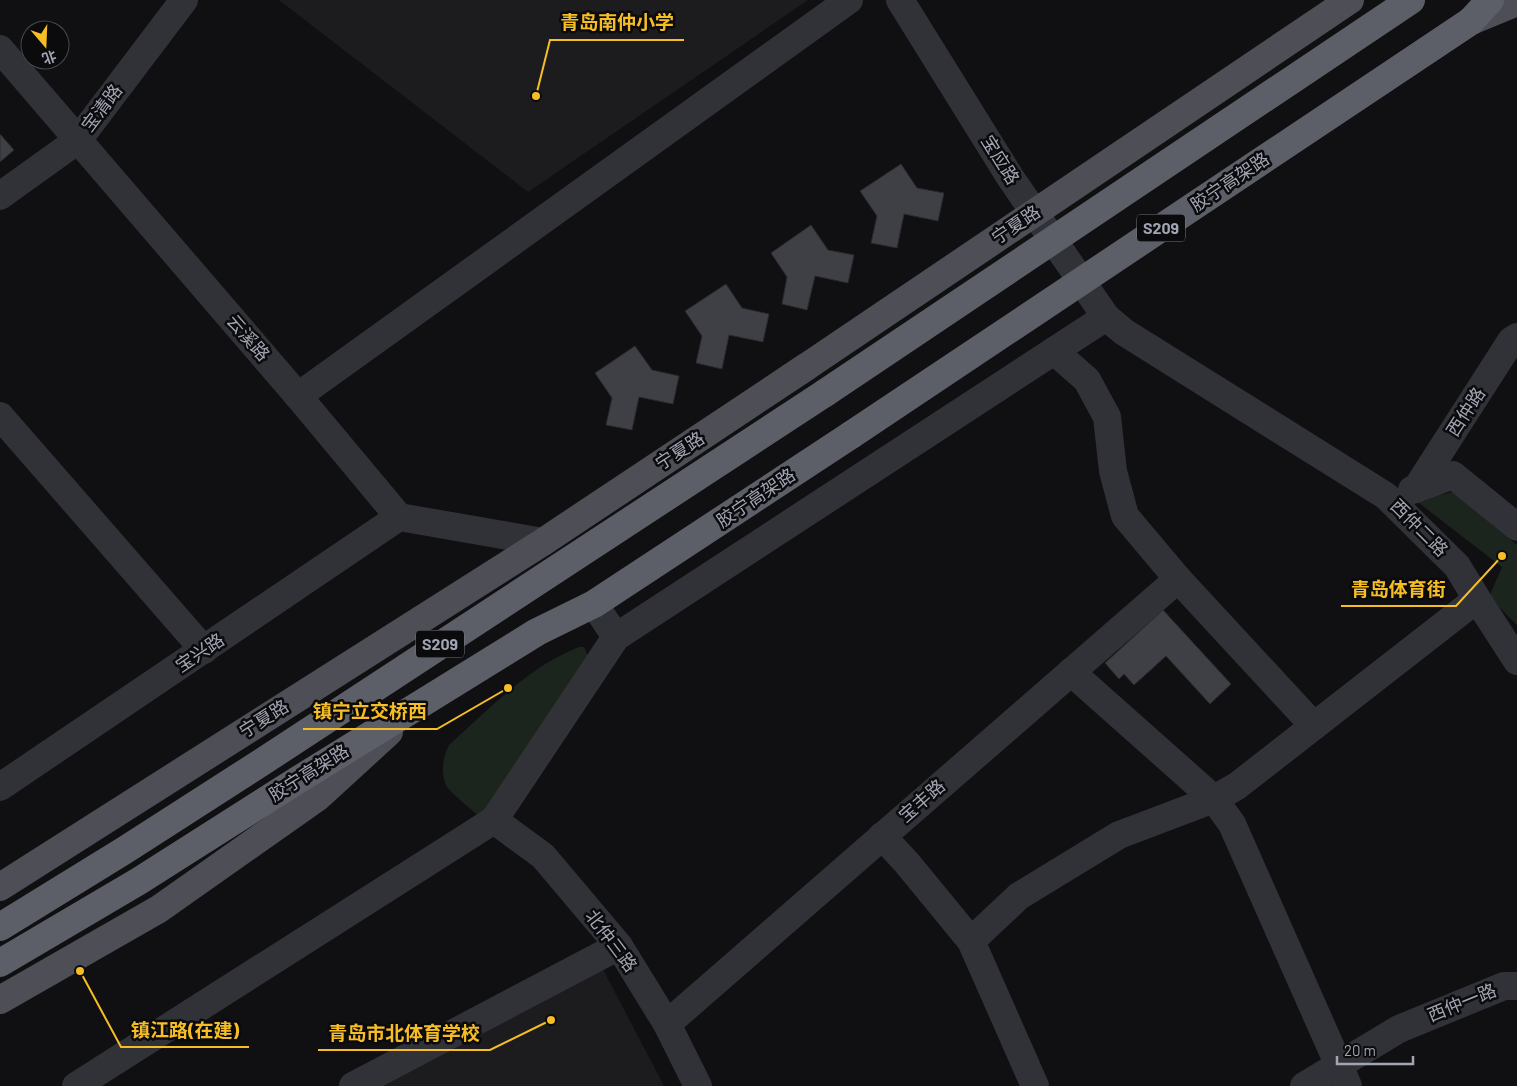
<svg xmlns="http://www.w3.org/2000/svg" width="1517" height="1086" font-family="Barlow,'Noto Sans SC',sans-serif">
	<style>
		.built { fill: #1c1c1f }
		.green { fill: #1c241e }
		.building { fill: #3f4045; stroke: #2a2a2e }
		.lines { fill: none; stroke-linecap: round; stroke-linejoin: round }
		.minor { stroke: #313237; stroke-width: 28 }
		.major { stroke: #4d4e56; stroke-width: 28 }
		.highway { stroke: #5d5f68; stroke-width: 28 }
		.major-bridge { stroke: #4d4e56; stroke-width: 28 }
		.highway-bridge { stroke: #5d5f68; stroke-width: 28 }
		.labels { text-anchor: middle; stroke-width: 5; stroke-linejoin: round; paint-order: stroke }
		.shield { fill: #0b0b0d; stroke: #747781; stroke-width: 1 }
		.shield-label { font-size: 16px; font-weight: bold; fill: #a1a5b3 }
		.street-label { font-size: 18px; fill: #a1a5b3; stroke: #0b0b0d }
		.leader { fill: none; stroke: #f6be24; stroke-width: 2 }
		.callout-dot { fill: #f6be24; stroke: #0b0b0d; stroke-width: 2 }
		.callout-label { font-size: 19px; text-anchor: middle; font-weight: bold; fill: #f6be24; stroke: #0b0b0d; stroke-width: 5; stroke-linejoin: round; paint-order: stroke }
	</style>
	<rect width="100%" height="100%" fill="#101012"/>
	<g class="built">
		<path d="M 279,0 L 808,0 L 528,192 Z"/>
		<path d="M 595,954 L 664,1086 L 349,1086 Z"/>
	</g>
	<g class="green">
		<path d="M 1453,492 L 1517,545 L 1517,625 L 1489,597 L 1502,567 L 1415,500 Z"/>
		<path d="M 579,647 L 584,647 L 589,658 L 486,812 L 479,816 C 471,809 453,795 447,787 C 440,775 443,756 449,745 C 489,709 528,667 579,647 Z"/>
	</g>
	<g class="building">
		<path d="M 0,134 L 14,150 L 0,162 Z"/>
		<path d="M 901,164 L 917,188 L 944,193 L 938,221 L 904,214 L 897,248 L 871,243 L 877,216 L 860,191 Z"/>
		<path d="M 811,225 L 828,250 L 854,255 L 848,283 L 815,276 L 807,310 L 782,304 L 787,277 L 771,253 Z"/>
		<path d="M 726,284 L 742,308 L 769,314 L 763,342 L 729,335 L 722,369 L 696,363 L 702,336 L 685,311 Z"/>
		<path d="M 635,346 L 652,370 L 679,376 L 673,404 L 639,397 L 632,430 L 606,425 L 612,398 L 595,373 Z"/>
		<path d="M 1163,610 L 1231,684 L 1210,704 L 1166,656 L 1134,685 L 1124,674 L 1119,679 L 1105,663 Z"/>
	</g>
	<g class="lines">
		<g class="minor">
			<path d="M 900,0 L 1010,177 L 1106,317 L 1124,332 L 1386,496 L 1457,566 L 1477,599 L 1517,661"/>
			<path d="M 0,49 L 298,396 L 399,517 L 543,542"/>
			<path d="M 0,196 L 78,140 L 184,0"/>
			<path d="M 1054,351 L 1087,380 L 1107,417 L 1113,471 L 1125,516 L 1178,579 L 1314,726"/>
			<path d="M 298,396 L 849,0"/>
			<path d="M 0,416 L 204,650"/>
			<path d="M 1416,489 L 1511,341 L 1517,337"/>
			<path d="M 1412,490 L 1453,475 L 1517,527"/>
			<path d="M 594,604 L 616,637"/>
			<path d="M 1071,672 L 1214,799 L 1232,824 L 1348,1086"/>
			<path d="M 0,787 L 399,517"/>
			<path d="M 494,820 L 543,856 L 619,946 L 667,1024 L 698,1086"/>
			<path d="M 882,836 L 907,863 L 971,941 L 1035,1086"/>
			<path d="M 971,941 L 1019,896 L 1119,835 L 1214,799 L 1237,786 L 1477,599"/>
			<path d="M 667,1024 L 1178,579"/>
			<path d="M 76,1086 L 494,820 L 616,637 L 1106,317"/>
			<path d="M 353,1086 L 619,946"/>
			<path d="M 1304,1086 L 1399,1029 L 1504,986 L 1517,986"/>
		</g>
		<g class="major">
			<path d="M 1471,21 L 1517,2"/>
			<path d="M 0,887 L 543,542 L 806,367"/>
			<path d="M 0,1000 L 159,909 L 318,797 L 389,732"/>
		</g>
		<g class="highway">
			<path d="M 1471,21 L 1490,0"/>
			<path d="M 0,927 L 125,850 L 265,760 L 825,393"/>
			<path d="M 0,963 L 139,881 L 293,783 L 537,632 L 594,604 L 851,435"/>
		</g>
		<path class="major-bridge" d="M 806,367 L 1350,0"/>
		<g class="highway-bridge">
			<path d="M 825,393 L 1411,0"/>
			<path d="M 851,435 L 1471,21"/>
		</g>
	</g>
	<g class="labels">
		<g class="shield">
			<rect x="1137" y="214.5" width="48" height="27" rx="4"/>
			<rect x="416" y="630.5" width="48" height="27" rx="4"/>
		</g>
		<g class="shield-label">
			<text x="1161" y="234">S209</text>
			<text x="440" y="650">S209</text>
		</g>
		<g class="street-label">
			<text transform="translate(102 108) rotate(-53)" y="6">宝清路</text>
			<text transform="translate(1000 160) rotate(58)" y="6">宝应路</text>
			<text transform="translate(1230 182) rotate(-34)" y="6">胶宁高架路</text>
			<text transform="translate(1016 225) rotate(-34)" y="6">宁夏路</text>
			<text transform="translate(248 338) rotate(49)" y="6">云溪路</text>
			<text transform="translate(1466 412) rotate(-57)" y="6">西仲路</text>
			<text transform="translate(680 451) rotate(-33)" y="6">宁夏路</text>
			<text transform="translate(756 498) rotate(-34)" y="6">胶宁高架路</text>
			<text transform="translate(1419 528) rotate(45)" y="6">西仲二路</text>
			<text transform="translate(200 653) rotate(-34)" y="6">宝兴路</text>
			<text transform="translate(264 719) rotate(-32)" y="6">宁夏路</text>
			<text transform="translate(309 773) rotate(-32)" y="6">胶宁高架路</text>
			<text transform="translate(922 801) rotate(-41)" y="6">宝丰路</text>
			<text transform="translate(611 941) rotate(53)" y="6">北仲三路</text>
			<text transform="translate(1462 1003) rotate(-22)" y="6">西仲一路</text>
		</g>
	</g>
	<path class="leader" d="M536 96L550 40H684M1502 556L1456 606H1341M508 688L437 729H303M80 971L121 1047H249M551 1020L490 1050H318"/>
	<g class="callout-dot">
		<circle cx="536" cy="96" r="5"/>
		<circle cx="1502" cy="556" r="5"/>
		<circle cx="508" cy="688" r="5"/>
		<circle cx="80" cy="971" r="5"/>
		<circle cx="551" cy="1020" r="5"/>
	</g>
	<g class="callout-label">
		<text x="617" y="29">青岛南仲小学</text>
		<text x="1398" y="596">青岛体育街</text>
		<text x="370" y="718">镇宁立交桥西</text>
		<text x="185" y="1037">镇江路(在建)</text>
		<text x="404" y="1040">青岛市北体育学校</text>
	</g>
	<g transform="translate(45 45) rotate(161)"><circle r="24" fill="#0b0b0d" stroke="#47494f"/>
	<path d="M0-4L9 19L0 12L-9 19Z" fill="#f6be24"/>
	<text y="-8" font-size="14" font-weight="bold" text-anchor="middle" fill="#a1a5b3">北</text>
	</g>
	<path d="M1337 1056v8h76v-8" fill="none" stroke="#a1a5b3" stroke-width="2.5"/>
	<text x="1344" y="1056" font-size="15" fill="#a1a5b3" stroke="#0b0b0d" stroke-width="4" paint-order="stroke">20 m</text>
</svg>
